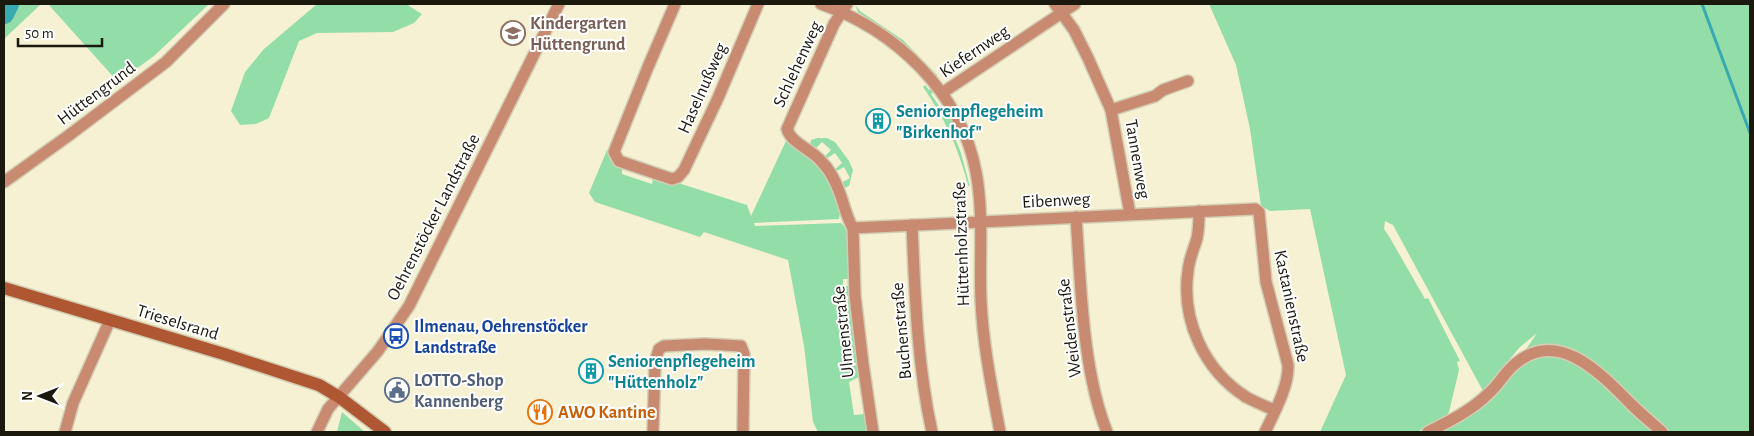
<svg xmlns="http://www.w3.org/2000/svg" width="1754" height="436" font-family="'Alegreya Sans',sans-serif">
	<style>
		.green { fill: #93dea8 }
		.lines { fill: none; stroke-linecap: round; stroke-linejoin: round }
		.stream { stroke: #38a9b1; stroke-width: 3 }
		.river { stroke: #38a9b1; stroke-width: 20 }
		.street-casing { stroke: #d3ceb3; stroke-width: 14 }
		.secondary-casing { stroke: #d3ceb3; stroke-width: 15 }
		.street { stroke: #c88b72; stroke-width: 11 }
		.secondary { stroke: #ae5732; stroke-width: 12 }
		.labels { text-anchor: middle; stroke-width: 4; stroke-linejoin: round; paint-order: stroke }
		.education-label { font-size: 18px; font-weight: bold; fill: #785e54; stroke: #fff; text-anchor: start }
		.street-label { font-size: 18px; fill: #1b190e; stroke: #fff }
		.culture-label { font-size: 18px; font-weight: bold; fill: #0d838f; stroke: #fff; text-anchor: start }
		.transit-label { font-size: 18px; font-weight: bold; fill: #164399; stroke: #fff; text-anchor: start }
		.service-label { font-size: 18px; font-weight: bold; fill: #4e5e75; stroke: #fff; text-anchor: start }
		.food-label { font-size: 18px; font-weight: bold; fill: #c56008; stroke: #fff; text-anchor: start }
	</style>
	<rect width="100%" height="100%" fill="#f6f1d3"/>
	<g class="green">
		<path d="M 4,4 L 41,4 L 4,39 Z"/>
		<path d="M 48,4 L 209,4 L 154,56 L 118,82 Z"/>
		<path d="M 317,4 L 408,4 L 409,6 L 422,14 L 414,23 L 393,32 L 317,33 L 299,41 L 269,118 L 256,124 L 240,125 L 231,111 L 245,72 L 264,49 Z"/>
		<path d="M 1209,4 L 1750,4 L 1750,432 L 1434,432 L 1491,401 L 1537,333 L 1520,347 L 1483,391 L 1393,225 L 1385,221 L 1384,229 L 1390,238 L 1425,299 L 1428,298 L 1460,361 L 1457,362 L 1459,370 L 1449,412 C 1444,421 1427,426 1417,432 L 1320,432 L 1346,375 L 1310,209 L 1270,211 L 1261,206 L 1250,129 L 1236,65 Z"/>
		<path d="M 855,5 L 860,11 L 903,40 L 937,75 L 936,76 L 902,42 L 858,12 Z"/>
		<path d="M 925,85 L 929,90 L 931,89 L 933,92 L 931,94 L 947,118 L 950,117 L 953,123 L 950,125 L 961,153 L 970,187 L 968,185 C 958,147 945,119 923,87 Z"/>
		<path d="M 817,138 L 827,138 L 835,142 L 849,161 L 853,170 L 849,186 L 844,188 L 841,183 L 850,178 L 844,167 L 835,172 L 834,170 L 842,163 L 835,153 L 826,159 L 824,157 L 831,150 L 822,142 L 815,149 L 810,145 L 811,140 Z"/>
		<path d="M 786,141 C 811,155 828,172 837,200 C 839,207 841,212 839,219 L 754,223 L 755,226 L 841,223 L 844,226 L 847,232 L 850,279 L 843,279 L 843,286 L 851,286 L 852,295 L 841,299 L 842,301 L 852,298 L 858,363 L 847,363 L 849,366 L 858,365 L 859,377 L 849,382 L 854,415 L 865,414 L 868,432 L 818,432 L 813,422 L 804,346 L 788,260 L 704,232 L 700,237 L 595,202 L 589,193 L 607,150 L 622,165 L 622,174 L 652,184 L 653,177 L 672,181 L 747,205 L 751,216 Z"/>
		<path d="M 342,412 L 365,432 L 337,432 Z"/>
	</g>
	<g class="lines">
		<path class="stream" d="M 1702,4 L 1750,133"/>
		<path class="river" d="M 4,14 L 9,4"/>
		<defs>
			<g id="street">
				<path d="M 675,4 L 648,67 L 614,152 L 619,161 L 672,179 L 678,177 L 684,170 L 718,98 L 758,4"/>
				<path d="M 821,4 C 895,30 961,92 976,172 C 984,214 979,258 981,301 C 983,345 992,389 1000,432"/>
				<path d="M 847,4 L 834,24 L 787,129 C 791,143 811,149 821,161 C 829,169 835,180 839,191 C 844,203 846,217 853,228"/>
				<path d="M 1055,4 L 1074,30 L 1088,58 L 1111,110 L 1130,214"/>
				<path d="M 942,93 L 1075,4"/>
				<path d="M 1111,110 L 1155,96 L 1163,90 L 1188,81"/>
				<path d="M 4,182 L 68,136 L 166,62 L 224,4"/>
				<path d="M 1199,211 C 1199,220 1199,229 1197,238 C 1194,249 1189,259 1188,271 C 1181,320 1204,370 1246,397 C 1255,402 1265,406 1274,410"/>
				<path d="M 1076,217 C 1081,285 1082,369 1107,432"/>
				<path d="M 912,225 C 915,295 917,364 932,432"/>
				<path d="M 853,228 L 1255,209 L 1259,212 L 1266,282 L 1288,365 C 1289,386 1274,413 1265,432"/>
				<path d="M 853,228 L 855,296 L 863,364 L 873,432"/>
				<path d="M 65,432 L 73,403 L 110,320"/>
				<path d="M 317,432 L 328,409 L 378,351 L 409,306 L 559,4"/>
				<path d="M 653,432 L 655,362 L 659,349 L 664,346 L 705,344 L 741,346 L 744,354 L 743,432"/>
				<path d="M 1428,432 C 1450,421 1472,410 1489,393 C 1499,384 1505,372 1515,364 C 1558,327 1601,374 1631,404 C 1641,414 1652,423 1662,432"/>
			</g>
			<path id="secondary" d="M 4,288 L 224,354 L 319,385 L 339,397 L 385,432"/>
		</defs>
		<use href="#street" class="street-casing"/>
		<use href="#secondary" class="secondary-casing"/>
		<use href="#street" class="street"/>
		<use href="#secondary" class="secondary"/>
	</g>
	<defs>
		<symbol id="school-ring" viewBox="-11 -11 22 22"><circle r="9.5" fill="#fff" stroke="#8d6e63" stroke-width="1.5"/><path d="M0-5L7-2L0 1L-7-2ZM-4 1L0 2.5L4 1V4Q0 6-4 4Z" fill="#8d6e63"/></symbol>
		<symbol id="building-ring" viewBox="-11 -11 22 22"><circle r="9.5" fill="#fff" stroke="#0f9aa8" stroke-width="1.5"/><path d="M-4-6H4V6H1V3H-1V6H-4ZM-2.5-4.3h1.7v1.8h-1.7ZM.8-4.3h1.7v1.8H.8ZM-2.5-1h1.7V.8h-1.7ZM.8-1h1.7V.8H.8Z" fill="#0f9aa8"/></symbol>
		<symbol id="bus-ring" viewBox="-11 -11 22 22"><circle r="9.5" fill="#fff" stroke="#1a4fb4" stroke-width="1.5"/><path d="M-5-6H5V4H4V6H2V4H-2V6H-4V4H-5ZM-3.5-4V0h7V-4ZM-3.5 1.2v1.5H-2V1.2ZM2 1.2v1.5H3.5V1.2Z" fill="#1a4fb4"/></symbol>
		<symbol id="civic-ring" viewBox="-11 -11 22 22"><circle r="9.5" fill="#fff" stroke="#5c6f8a" stroke-width="1.5"/><path d="M-.6-6.5H3V-4.5H.6V-3L4-1V1h2V6H-6V1h2V-1L-.6-3ZM-1.2 2.5V6h2.4V2.5Z" fill="#5c6f8a"/></symbol>
		<symbol id="restaurant-ring" viewBox="-11 -11 22 22"><circle r="9.5" fill="#fff" stroke="#e8710a" stroke-width="1.5"/><path d="M-5-6h1v4h1v-4h1v4h1v-4h1v5L-1.5 .5V6h-2V.5L-5-1ZM5-6V6H3V1.5H1.5Q1.5-4 5-6Z" fill="#e8710a"/></symbol>
	</defs>
	<g fill-rule="evenodd">
		<use href="#school-ring" x="499" y="19" width="28" height="28"/>
		<use href="#building-ring" x="864" y="107" width="28" height="28"/>
		<use href="#bus-ring" x="382" y="322" width="28" height="28"/>
		<use href="#building-ring" x="577" y="357" width="28" height="28"/>
		<use href="#civic-ring" x="383" y="376" width="28" height="28"/>
		<use href="#restaurant-ring" x="526" y="398" width="28" height="28"/>
	</g>
	<g class="labels">
		<g class="education-label">
			<text x="530" y="29">Kindergarten<tspan x="530" dy="21">Hüttengrund</tspan></text>
		</g>
		<g class="street-label">
			<text transform="translate(974 51) rotate(-34)" y="6">Kiefernweg</text>
			<text transform="translate(797 64) rotate(-65)" y="6">Schlehenweg</text>
			<text transform="translate(702 88) rotate(-66)" y="6">Haselnußweg</text>
			<text transform="translate(96 93) rotate(-37)" y="6">Hüttengrund</text>
			<text transform="translate(1138 159) rotate(80)" y="6">Tannenweg</text>
			<text transform="translate(1056 200) rotate(-3)" y="6">Eibenweg</text>
			<text transform="translate(433 217) rotate(-63)" y="6">Oehrenstöcker Landstraße</text>
			<text transform="translate(961 244) rotate(-92)" y="6">Hüttenholzstraße</text>
			<text transform="translate(1292 306) rotate(78)" y="6">Kastanienstraße</text>
			<text transform="translate(178 322) rotate(17)" y="6">Trieselsrand</text>
			<text transform="translate(1069 328) rotate(-97)" y="6">Weidenstraße</text>
			<text transform="translate(901 331) rotate(-95)" y="6">Buchenstraße</text>
			<text transform="translate(843 332) rotate(-96)" y="6">Ulmenstraße</text>
		</g>
		<g class="culture-label">
			<text x="896" y="117">Seniorenpflegeheim<tspan x="896" dy="21">"Birkenhof"</tspan></text>
			<text x="608" y="367">Seniorenpflegeheim<tspan x="608" dy="21">"Hüttenholz"</tspan></text>
		</g>
		<g class="transit-label">
			<text x="414" y="332">Ilmenau, Oehrenstöcker<tspan x="414" dy="21">Landstraße</tspan></text>
		</g>
		<g class="service-label">
			<text x="414" y="386">LOTTO-Shop<tspan x="414" dy="21">Kannenberg</tspan></text>
		</g>
		<g class="food-label">
			<text x="558" y="418">AWO Kantine</text>
		</g>
	</g>
	<rect width="1754" height="436" fill="none" stroke="#1b190e" stroke-width="10"/>
	<g transform="translate(40 396) rotate(270)" stroke="#ffffff" stroke-width="4" paint-order="stroke">
	<path d="M0-4L9 19L0 12L-9 19Z" fill="#1b190e"/>
	<text y="-8" font-size="14" font-weight="bold" text-anchor="middle" fill="#1b190e">N</text>
	</g>
	<path d="M18 38v8h84v-8" fill="none" stroke="#1b190e" stroke-width="2.5"/>
	<text x="25" y="38" font-size="15" fill="#1b190e" stroke="#ffffff" stroke-width="4" paint-order="stroke">50 m</text>
</svg>
